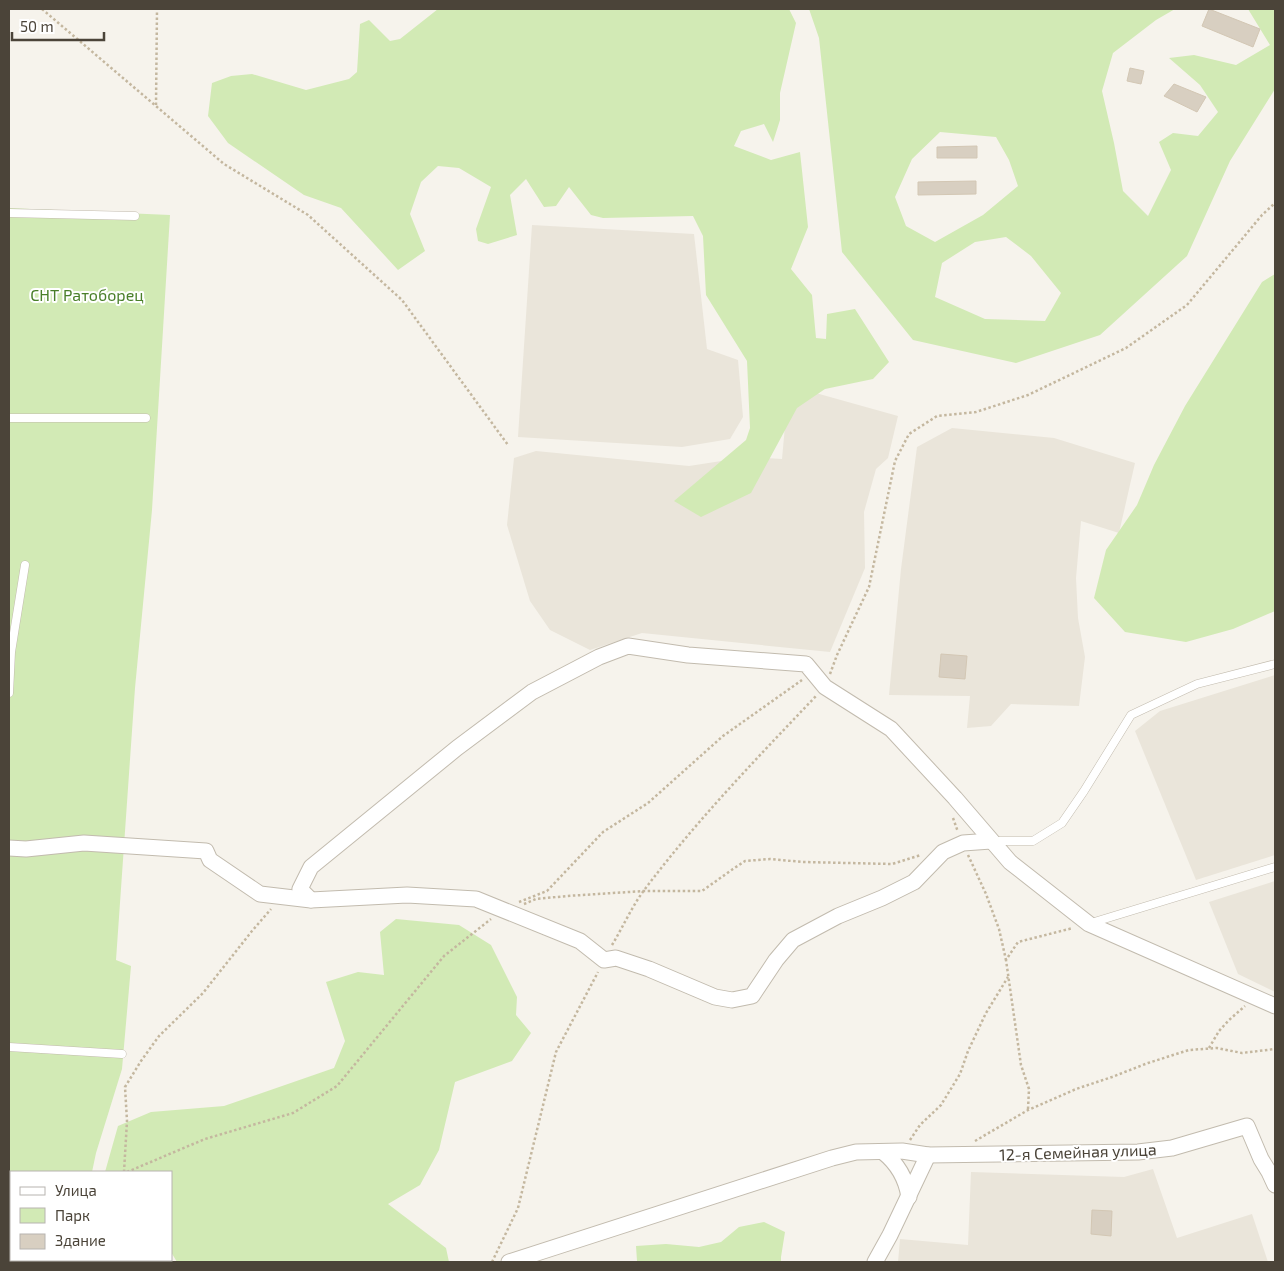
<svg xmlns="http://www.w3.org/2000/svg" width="1284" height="1271" font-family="'Exo 2',sans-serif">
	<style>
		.residential { fill: #eae5da }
		.green { fill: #d2eab5; fill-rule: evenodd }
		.building { fill: #d8cfc1; stroke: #d3c7b4 }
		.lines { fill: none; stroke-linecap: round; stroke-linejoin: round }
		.service-casing { stroke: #c2bbae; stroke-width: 9 }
		.minor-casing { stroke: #c2bbae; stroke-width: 17 }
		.path { stroke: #c4b79f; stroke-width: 2.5; stroke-dasharray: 2.5 2.5; stroke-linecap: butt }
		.service { stroke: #fff; stroke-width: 8 }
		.minor { stroke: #fff; stroke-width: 15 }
		.labels { text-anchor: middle; stroke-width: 4; stroke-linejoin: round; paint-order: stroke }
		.park-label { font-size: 16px; fill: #4a7f2a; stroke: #fff }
		.street-label { font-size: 16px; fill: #4b4439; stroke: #fff }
	</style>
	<rect width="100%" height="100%" fill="#f6f3ec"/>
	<g class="residential">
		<path d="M 532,225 L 694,234 L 707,349 L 738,360 L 743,417 L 730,439 L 682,447 L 518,437 Z"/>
		<path d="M 805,390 L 898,416 L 888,458 L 876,469 L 864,512 L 865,568 L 830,652 L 642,633 L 590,650 L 550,630 L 530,601 L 507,525 L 514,458 L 536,451 L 689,466 L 747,457 L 782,459 L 787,404 Z"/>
		<path d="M 952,428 L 1054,438 L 1135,463 L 1119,533 L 1081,521 L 1076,578 L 1078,618 L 1085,657 L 1079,706 L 1011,704 L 991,726 L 967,728 L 970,696 L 889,695 L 901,569 L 917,447 Z"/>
		<path d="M 1275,675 L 1275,855 L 1196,880 L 1135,731 L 1160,711 Z"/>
		<path d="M 1275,881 L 1275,992 L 1238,974 L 1209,902 Z"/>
		<path d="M 1153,1169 L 1177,1238 L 1252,1214 L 1268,1262 L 898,1262 L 900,1239 L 968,1245 L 971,1172 L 1124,1177 Z"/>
	</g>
	<g class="green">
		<path d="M 438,9 L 789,9 L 796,23 L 780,93 L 780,120 L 773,142 L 764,124 L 741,131 L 734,146 L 771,160 L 800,152 L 808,227 L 791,269 L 812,295 L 816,338 L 826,339 L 827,314 L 855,309 L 889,362 L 873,379 L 825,389 L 797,408 L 751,493 L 701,517 L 674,501 L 746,440 L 750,428 L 747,361 L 706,295 L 703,236 L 693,216 L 603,218 L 591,215 L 569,187 L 556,206 L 544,207 L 526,179 L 510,195 L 517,235 L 488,244 L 478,241 L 476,229 L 491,187 L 459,168 L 438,166 L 421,182 L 410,214 L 425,251 L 398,270 L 341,208 L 304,195 L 228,143 L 208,116 L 212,83 L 231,76 L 252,74 L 306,90 L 349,79 L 357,72 L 360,24 L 369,20 L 390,41 L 400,39 Z"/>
		<path d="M 809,9 L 1175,9 L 1156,20 L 1113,53 L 1102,91 L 1114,143 L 1123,191 L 1148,216 L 1171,170 L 1159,142 L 1173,133 L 1198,136 L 1218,112 L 1200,85 L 1169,58 L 1194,55 L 1236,65 L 1270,45 L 1248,9 L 1275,9 L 1275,89 L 1230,161 L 1187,256 L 1100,335 L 1016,363 L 913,340 L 842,252 L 819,38 ZM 940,132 L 996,137 L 1009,160 L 1018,186 L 983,215 L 935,242 L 906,226 L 895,197 L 912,159 ZM 1006,237 L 1031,256 L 1061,293 L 1045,321 L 985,319 L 935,297 L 942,263 L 975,242 Z"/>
		<path d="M 9,208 L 170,215 L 152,510 L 135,688 L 116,960 L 131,966 L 122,1069 L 96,1153 L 92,1172 L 11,1172 L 11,1260 L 59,1260 L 57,1262 L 9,1262 Z"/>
		<path d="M 1275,274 L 1275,611 L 1233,629 L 1186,642 L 1125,632 L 1094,598 L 1106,550 L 1137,505 L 1154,465 L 1185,406 L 1262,282 Z"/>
		<path d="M 396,919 L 459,925 L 491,945 L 517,997 L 516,1015 L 531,1033 L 512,1061 L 455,1082 L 439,1150 L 420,1185 L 388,1204 L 446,1248 L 449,1262 L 177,1262 L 171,1252 L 171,1172 L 105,1172 L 118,1126 L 151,1112 L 224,1106 L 334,1068 L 345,1041 L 326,982 L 358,972 L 384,975 L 380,932 Z"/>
		<path d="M 764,1222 L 785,1232 L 781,1257 L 781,1262 L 637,1262 L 637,1261 L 636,1246 L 666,1244 L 699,1247 L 721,1242 L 739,1227 Z"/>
	</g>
	<g class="building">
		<path d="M 1209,9 L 1260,29 L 1253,47 L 1202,26 Z"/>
		<path d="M 1130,68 L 1144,71 L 1141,84 L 1127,81 Z"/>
		<path d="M 1174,84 L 1206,97 L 1197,112 L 1164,96 Z"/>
		<path d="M 977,146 L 977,158 L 937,158 L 937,147 Z"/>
		<path d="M 976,181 L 976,194 L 918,195 L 918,182 Z"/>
		<path d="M 941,654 L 967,656 L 965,679 L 939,677 Z"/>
		<path d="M 1092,1210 L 1112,1211 L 1111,1236 L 1091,1234 Z"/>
	</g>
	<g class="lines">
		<defs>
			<g id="service">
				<path d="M 9,213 L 135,216"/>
				<path d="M 9,418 L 146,418"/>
				<path d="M 9,693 L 11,652 L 25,565"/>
				<path d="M 994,841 L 1033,841 L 1062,823 L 1084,791 L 1131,715 L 1197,684 L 1275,664"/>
				<path d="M 1091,923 L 1275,867"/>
				<path d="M 9,1047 L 122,1054"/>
				<path d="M 9,1243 L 11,1243"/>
			</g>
			<g id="minor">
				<path d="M 9,848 L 26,849 L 84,843 L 206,851 L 210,860 L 260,894 L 311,900 L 407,895 L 476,899 L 580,941 L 604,960 L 616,958 L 649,969 L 715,997 L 732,1000 L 752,996 L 776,960 L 793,940 L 838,916 L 882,898 L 914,882 L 943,852 L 963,843 L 991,841"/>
				<path d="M 311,900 L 300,889 L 311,867 L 457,748 L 532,692 L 599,657 L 628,646 L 688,655 L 806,664 L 825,687 L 891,729 L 955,798 L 1010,862 L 1089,924 L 1275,1006"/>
				<path d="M 883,1152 C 898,1164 906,1178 909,1197"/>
				<path d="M 509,1262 L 832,1158 L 856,1152 L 902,1151 L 928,1155 L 1138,1152 L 1172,1148 L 1247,1126 L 1261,1159 L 1269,1172 L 1275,1185"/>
				<path d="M 875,1262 L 890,1235 L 928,1155"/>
			</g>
		</defs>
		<use href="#service" class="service-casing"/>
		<use href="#minor" class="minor-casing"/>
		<g class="path">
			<path d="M 42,9 L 224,164 L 308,215 L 402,300 L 508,445"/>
			<path d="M 156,105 L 157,9"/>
			<path d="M 830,674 L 837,655 L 869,587 L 895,461 L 909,434 L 937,416 L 976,412 L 1028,395 L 1126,348 L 1187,305 L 1262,215 L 1275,203"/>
			<path d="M 953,818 L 958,832"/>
			<path d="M 968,855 L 986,894 L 999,929 L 1006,960"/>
			<path d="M 519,902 L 547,891 L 603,832 L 648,803 L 723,736 L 802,680"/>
			<path d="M 524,904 L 536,899 L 567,896 L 644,891 L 702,891 L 733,869 L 745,861 L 770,859 L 803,862 L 892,864 L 921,855"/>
			<path d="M 612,945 C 623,927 632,906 645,889 C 697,820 757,758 817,695"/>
			<path d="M 1209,1048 L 1219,1031 L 1229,1020 L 1245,1006"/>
			<path d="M 1028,1109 L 1029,1089 L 1021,1065 L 1006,960 L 1018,942 L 1073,928"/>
			<path d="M 910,1140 L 920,1125 L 941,1105 L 960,1074 L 968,1051 L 986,1013 L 1008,977"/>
			<path d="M 975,1141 L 1028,1110 L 1076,1089 L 1112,1077 L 1148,1063 L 1189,1050 L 1217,1048 L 1242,1053 L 1275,1049"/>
			<path d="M 124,1172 L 127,1121 L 125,1087 L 141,1061 L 159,1036 L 203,993 L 252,931 L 271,909"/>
			<path d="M 127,1172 L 205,1139 L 293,1113 L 337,1086 L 444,956 L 491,919"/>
			<path d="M 77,1262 L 78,1260"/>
			<path d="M 492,1262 L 518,1208 L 556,1052 L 598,972"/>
		</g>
		<use href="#service" class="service"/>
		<use href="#minor" class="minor"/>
	</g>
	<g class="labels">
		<g class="park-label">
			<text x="87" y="301">СНТ Ратоборец</text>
		</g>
		<g class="street-label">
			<text transform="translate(1078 1152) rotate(-2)" y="6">12-я Семейная улица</text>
		</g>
	</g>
	<rect width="1284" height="1271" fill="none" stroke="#4b4439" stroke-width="20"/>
	<rect x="10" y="1171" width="162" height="90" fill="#ffffff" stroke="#b7b4b0"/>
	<rect x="20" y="1187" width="25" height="8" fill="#ffffff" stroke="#b7b4b0"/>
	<text x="55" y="1196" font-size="15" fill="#4b4439">Улица</text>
	<rect x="20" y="1208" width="25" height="15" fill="#d2eab5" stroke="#b7b4b0"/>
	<text x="55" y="1221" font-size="15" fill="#4b4439">Парк</text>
	<rect x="20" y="1234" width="25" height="15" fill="#d8cfc1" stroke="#b7b4b0"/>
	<text x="55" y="1246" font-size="15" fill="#4b4439">Здание</text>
	<path d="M12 32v8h92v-8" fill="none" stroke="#4b4439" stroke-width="2.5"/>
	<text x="20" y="32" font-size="15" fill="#4b4439" stroke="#ffffff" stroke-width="4" paint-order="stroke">50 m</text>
</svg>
